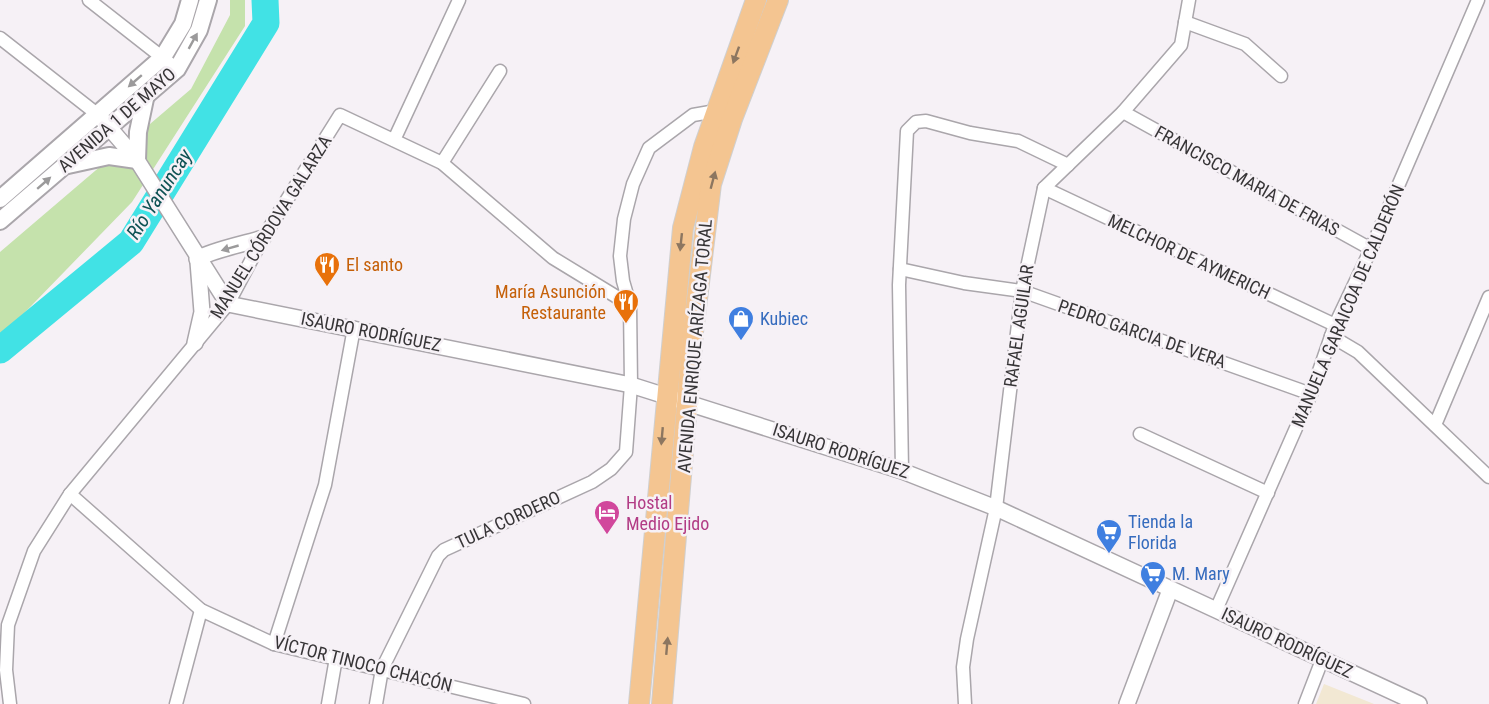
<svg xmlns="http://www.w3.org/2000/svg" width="1489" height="704" font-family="'Roboto Condensed',sans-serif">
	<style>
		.education { fill: #f2e8d3 }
		.green { fill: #c5e2ac }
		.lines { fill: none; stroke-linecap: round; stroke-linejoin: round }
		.river { stroke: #41e2e5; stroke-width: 27 }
		.minor-casing { stroke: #aaa6ab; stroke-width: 15 }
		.tertiary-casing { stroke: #aaa6ab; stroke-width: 18 }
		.secondary-casing { stroke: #aaa6ab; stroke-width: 20 }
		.primary-casing { stroke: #cfcfcf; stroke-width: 22 }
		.minor { stroke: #fff; stroke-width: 12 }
		.tertiary { stroke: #fff; stroke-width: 15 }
		.secondary { stroke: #fff; stroke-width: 16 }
		.primary { stroke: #f4c591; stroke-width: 20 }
		.oneway { fill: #9b9a9b }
		.oneway2 { fill: #8c7660 }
		.labels { text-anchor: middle; stroke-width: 5; stroke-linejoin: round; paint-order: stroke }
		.street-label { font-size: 18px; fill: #373537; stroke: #f6f1f6 }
		.food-label { font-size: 18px; fill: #c56008; stroke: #f6f1f6; text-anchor: start }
		.shop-label { font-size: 18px; fill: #366cbe; stroke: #f6f1f6; text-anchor: start }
		.hotel-label { font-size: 18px; fill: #b23c85; stroke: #f6f1f6; text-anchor: start }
		.water-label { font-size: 20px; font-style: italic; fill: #0e5254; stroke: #f6f1f6 }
	</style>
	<rect width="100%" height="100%" fill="#f6f1f6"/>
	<path class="education" d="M 1324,684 L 1374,704 L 1316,704 Z"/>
	<path class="green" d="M 230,0 L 245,0 L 245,26 L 132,202 L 0,338 L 0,252 L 191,89 L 230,15 Z"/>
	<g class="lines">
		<path class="river" d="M 0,350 L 131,242 L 266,23 L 265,0"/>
		<defs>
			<g id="minor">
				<path d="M 89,0 L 177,69"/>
				<path d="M 1185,22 L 1245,44 L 1281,76"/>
				<path d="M 0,38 L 97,114"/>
				<path d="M 1123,112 L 1371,249"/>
				<path d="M 394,140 L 459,0"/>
				<path d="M 442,163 L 500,71"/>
				<path d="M 1044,188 L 1335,325"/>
				<path d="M 900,269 L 964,283 L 1022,291 L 1311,394"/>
				<path d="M 630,305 L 623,281 L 620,256 L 624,219 L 633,184 L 649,148 L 693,115 L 716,111"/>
				<path d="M 1331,336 L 1358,352 L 1489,477"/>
				<path d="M 1435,425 L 1489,297"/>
				<path d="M 1140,434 L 1268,493"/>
				<path d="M 902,471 L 899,285 L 907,131 L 916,122 L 926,121 L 970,133 L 1018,141 L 1068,165"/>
				<path d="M 70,494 L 201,610 L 274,644 L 524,704"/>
				<path d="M 1216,610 L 1311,394 L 1335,325 L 1371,249 L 1478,0"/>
				<path d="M 274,644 L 325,485 L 354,328"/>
				<path d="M 10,704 L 6,670 L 8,625 L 34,551 L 70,494 L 228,304 L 263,238 L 340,115 L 442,163 L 553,258 L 630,305 L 631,385 L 626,452 L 611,469 L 592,482 L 444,550 L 438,556 L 382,669 L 376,704"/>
				<path d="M 176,704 L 201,610"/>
				<path d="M 328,704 L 336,658"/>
				<path d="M 965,704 L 963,667 L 967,639 L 996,508 L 1022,291 L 1044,188 L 1123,112 L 1181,45 L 1189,0"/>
				<path d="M 1305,704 L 1322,660"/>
			</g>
			<g id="tertiary">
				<path d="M 101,118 L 137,160 L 228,304 L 631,385 L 902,471 L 996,508 L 1419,704"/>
				<path d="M 197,259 C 212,250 244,244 263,238"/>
				<path d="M 195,343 L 202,312 L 198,262"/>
				<path d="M 1127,704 L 1170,590"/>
			</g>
			<g id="secondary">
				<path d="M 68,165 L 109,156 L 137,160 L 138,132 L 146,94"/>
				<path d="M 0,199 L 163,57 L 183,24 L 190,0"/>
				<path d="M 0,221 L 177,69 L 199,30 L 208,0"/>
			</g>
			<g id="primary">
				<path d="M 639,704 L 683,228 L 704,147 L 756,0"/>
				<path d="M 662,704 L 693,332 L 711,184 L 732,119 L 778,0"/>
			</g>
		</defs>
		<use href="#minor" class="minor-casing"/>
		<use href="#tertiary" class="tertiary-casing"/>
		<use href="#secondary" class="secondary-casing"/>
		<use href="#primary" class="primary-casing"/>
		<use href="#minor" class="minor"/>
		<use href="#tertiary" class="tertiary"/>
		<use href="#secondary" class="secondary"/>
		<use href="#primary" class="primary"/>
	</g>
	<defs><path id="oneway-solid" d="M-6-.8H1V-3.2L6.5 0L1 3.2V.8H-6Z" transform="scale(1.5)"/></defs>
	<g class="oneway">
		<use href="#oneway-solid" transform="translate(193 41) rotate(-61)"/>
		<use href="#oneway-solid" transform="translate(135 81) rotate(139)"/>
		<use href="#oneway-solid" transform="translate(44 183) rotate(-41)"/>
		<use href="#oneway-solid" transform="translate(230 248) rotate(164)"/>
	</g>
	<g class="oneway2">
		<use href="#oneway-solid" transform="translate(736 55) rotate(110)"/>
		<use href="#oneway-solid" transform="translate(713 180) rotate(-75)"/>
		<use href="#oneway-solid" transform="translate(681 242) rotate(96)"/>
		<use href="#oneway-solid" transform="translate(662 436) rotate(95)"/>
		<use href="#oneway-solid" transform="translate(667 646) rotate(-85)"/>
	</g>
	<defs>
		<symbol id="restaurant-pin" viewBox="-11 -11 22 30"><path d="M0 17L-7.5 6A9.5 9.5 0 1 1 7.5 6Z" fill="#e8710a" stroke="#f6f1f6"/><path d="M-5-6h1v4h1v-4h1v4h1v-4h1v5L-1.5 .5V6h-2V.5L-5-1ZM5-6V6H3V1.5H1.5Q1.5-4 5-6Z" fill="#fff"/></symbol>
		<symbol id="shop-pin" viewBox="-11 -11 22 30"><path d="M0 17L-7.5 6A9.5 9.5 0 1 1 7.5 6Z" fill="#3f7fe0" stroke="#f6f1f6"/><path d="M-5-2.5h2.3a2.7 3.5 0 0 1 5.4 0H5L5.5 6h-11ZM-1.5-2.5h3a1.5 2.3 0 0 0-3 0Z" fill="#fff"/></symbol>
		<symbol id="hotel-pin" viewBox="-11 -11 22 30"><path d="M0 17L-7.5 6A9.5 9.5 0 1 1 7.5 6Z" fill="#d1479c" stroke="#f6f1f6"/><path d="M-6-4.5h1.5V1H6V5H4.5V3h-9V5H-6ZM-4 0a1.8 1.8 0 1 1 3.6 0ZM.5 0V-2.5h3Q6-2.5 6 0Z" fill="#fff"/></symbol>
		<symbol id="supermarket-pin" viewBox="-11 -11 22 30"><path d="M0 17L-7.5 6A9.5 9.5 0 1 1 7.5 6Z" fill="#3f7fe0" stroke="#f6f1f6"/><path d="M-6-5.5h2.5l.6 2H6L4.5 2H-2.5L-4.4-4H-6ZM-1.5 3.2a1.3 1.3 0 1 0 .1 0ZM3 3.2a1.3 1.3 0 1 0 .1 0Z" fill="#fff"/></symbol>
	</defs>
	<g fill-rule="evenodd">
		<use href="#restaurant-pin" x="312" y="250" width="30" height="40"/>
		<use href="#restaurant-pin" x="611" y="287" width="30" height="40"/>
		<use href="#shop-pin" x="726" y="304" width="30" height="40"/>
		<use href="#hotel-pin" x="592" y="498" width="30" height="40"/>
		<use href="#supermarket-pin" x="1094" y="517" width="30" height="40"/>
		<use href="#supermarket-pin" x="1138" y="559" width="30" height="40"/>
	</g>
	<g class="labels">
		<g class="street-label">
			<text transform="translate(117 120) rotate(-41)" y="6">AVENIDA 1 DE MAYO</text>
			<text transform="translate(1247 181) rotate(29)" y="6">FRANCISCO MARIA DE FRIAS</text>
			<text transform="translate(271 227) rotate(-58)" y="6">MANUEL CÓRDOVA GALARZA</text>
			<text transform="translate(1189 257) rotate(25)" y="6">MELCHOR DE AYMERICH</text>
			<text transform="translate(1348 306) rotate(-67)" y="6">MANUELA GARAICOA DE CALDERÓN</text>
			<text transform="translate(1019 326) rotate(-82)" y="6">RAFAEL AGUILAR</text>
			<text transform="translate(371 332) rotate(11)" y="6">ISAURO RODRÍGUEZ</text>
			<text transform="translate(1142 334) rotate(19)" y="6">PEDRO GARCIA DE VERA</text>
			<text transform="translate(695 346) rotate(-85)" y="6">AVENIDA ENRIQUE ARÍZAGA TORAL</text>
			<text transform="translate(841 451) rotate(18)" y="6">ISAURO RODRÍGUEZ</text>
			<text transform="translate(508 520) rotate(-25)" y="6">TULA CORDERO</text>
			<text transform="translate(1287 643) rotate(25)" y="6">ISAURO RODRÍGUEZ</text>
			<text transform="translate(363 664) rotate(14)" y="6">VÍCTOR TINOCO CHACÓN</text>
		</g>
		<g class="food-label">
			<text x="346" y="271">El santo</text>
			<text x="606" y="298" text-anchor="end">María Asunción<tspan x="606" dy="21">Restaurante</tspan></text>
		</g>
		<g class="shop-label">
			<text x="760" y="325">Kubiec</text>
			<text x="1128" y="528">Tienda la<tspan x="1128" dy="21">Florida</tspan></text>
			<text x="1172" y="580">M. Mary</text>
		</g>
		<g class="hotel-label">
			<text x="626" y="509">Hostal<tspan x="626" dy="21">Medio Ejido</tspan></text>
		</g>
		<g class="water-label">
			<text transform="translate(159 194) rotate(-57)" y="7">Río Yanuncay</text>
		</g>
	</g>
</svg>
